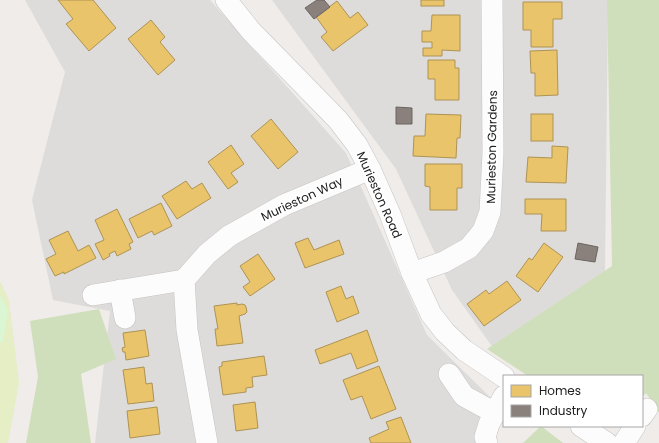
<svg xmlns="http://www.w3.org/2000/svg" width="659" height="443" font-family="Poppins,sans-serif">
	<style>
		.residential { fill: #dedcda }
		.grass { fill: #e5eec5 }
		.forest { fill: #d0dfbb }
		.park { fill: #daf6d2 }
		.homes { fill: #e9c46a; stroke: #ad9354 }
		.industry { fill: #8a817c; stroke: #6a6460 }
		.lines { fill: none; stroke-linecap: round; stroke-linejoin: round }
		.minor-casing { stroke: #c6c4c3; stroke-width: 22 }
		.minor { stroke: #fdfcfc; stroke-width: 21 }
		.labels { text-anchor: middle; stroke-width: 4; stroke-linejoin: round; paint-order: stroke }
		.street-label { font-size: 12px; fill: #202020; stroke: #fff }
	</style>
	<rect width="100%" height="100%" fill="#efece9"/>
	<g class="residential">
		<path d="M 25,0 L 210,0 L 346,153 L 427,335 L 495,402 L 496,443 L 95,443 L 110,311 L 53,300 L 32,200 L 65,72 Z"/>
		<path d="M 272,0 L 608,0 L 605,271 L 496,352 L 452,290 L 396,169 Z"/>
	</g>
	<path class="grass" d="M 0,281 L 9,300 L 19,383 L 8,443 L 0,443 Z"/>
	<g class="forest">
		<path d="M 607,0 L 659,0 L 659,413 L 646,393 L 642,397 L 642,376 L 528,376 L 487,349 L 612,266 Z"/>
		<path d="M 99,309 L 116,359 L 81,374 L 91,443 L 26,443 L 38,377 L 30,321 Z"/>
		<path d="M 541,426 L 563,443 L 523,443 Z"/>
	</g>
	<path class="park" d="M 0,295 L 8,310 L 3,342 L 0,342 Z"/>
	<g class="homes">
		<path d="M 58,0 L 93,0 L 116,28 L 89,51 L 66,24 L 73,19 Z"/>
		<rect x="421" y="0" width="23" height="6"/>
		<path d="M 337,1 L 350,18 L 358,12 L 368,25 L 333,51 L 321,37 L 327,32 L 316,17 Z"/>
		<path d="M 523,2 L 562,2 L 562,19 L 553,19 L 553,47 L 531,47 L 531,30 L 523,30 Z"/>
		<path d="M 432,15 L 460,15 L 460,51 L 442,50 L 442,56 L 423,56 L 423,48 L 432,48 L 432,42 L 422,42 L 422,31 L 431,31 Z"/>
		<path d="M 151,20 L 165,37 L 160,42 L 175,60 L 158,75 L 128,39 Z"/>
		<path d="M 557,50 L 558,95 L 535,96 L 535,73 L 531,73 L 530,51 Z"/>
		<path d="M 428,60 L 455,60 L 455,68 L 459,68 L 459,100 L 435,100 L 435,79 L 428,79 Z"/>
		<path d="M 426,114 L 461,115 L 460,138 L 457,138 L 456,158 L 413,156 L 414,136 L 425,136 Z"/>
		<rect x="531" y="114" width="22" height="27"/>
		<path d="M 271,119 L 298,152 L 278,169 L 251,136 Z"/>
		<path d="M 231,145 L 244,164 L 231,173 L 238,182 L 228,189 L 208,162 Z"/>
		<path d="M 552,146 L 568,147 L 566,183 L 526,182 L 528,157 L 552,158 Z"/>
		<path d="M 425,164 L 462,164 L 462,188 L 457,188 L 457,210 L 430,210 L 430,187 L 425,186 Z"/>
		<path d="M 186,181 L 192,189 L 202,183 L 211,198 L 177,219 L 162,196 Z"/>
		<path d="M 525,199 L 566,199 L 566,231 L 541,231 L 542,214 L 525,214 Z"/>
		<path d="M 161,203 L 172,226 L 154,235 L 152,231 L 138,238 L 129,219 Z"/>
		<path d="M 117,209 L 133,242 L 129,244 L 131,249 L 117,256 L 115,251 L 109,254 L 110,256 L 103,260 L 95,244 L 104,240 L 95,220 Z"/>
		<path d="M 68,231 L 78,251 L 89,245 L 96,258 L 64,274 L 64,272 L 55,276 L 46,259 L 56,254 L 49,240 Z"/>
		<path d="M 308,238 L 314,250 L 339,240 L 344,254 L 305,268 L 295,243 Z"/>
		<path d="M 544,243 L 563,257 L 538,292 L 516,276 L 529,258 L 532,260 Z"/>
		<path d="M 258,254 L 275,279 L 250,296 L 243,287 L 250,282 L 240,266 Z"/>
		<path d="M 507,281 L 521,300 L 484,326 L 467,304 L 486,290 L 489,294 Z"/>
		<path d="M 341,286 L 346,299 L 353,296 L 359,313 L 337,322 L 326,292 Z"/>
		<path d="M 237,303 L 237,305 L 242,304 L 245,305 L 246,307 L 247,312 L 245,314 L 239,316 L 243,343 L 217,346 L 215,329 L 218,329 L 214,306 Z"/>
		<path d="M 145,330 L 149,356 L 126,360 L 125,352 L 123,352 L 122,348 L 125,347 L 123,333 Z"/>
		<path d="M 367,330 L 378,361 L 357,369 L 351,353 L 320,364 L 315,350 Z"/>
		<path d="M 264,356 L 267,375 L 252,377 L 253,387 L 246,388 L 246,392 L 223,395 L 219,367 L 222,366 L 222,362 Z"/>
		<path d="M 379,366 L 396,409 L 371,419 L 362,396 L 351,400 L 343,380 Z"/>
		<path d="M 144,367 L 146,384 L 152,383 L 154,401 L 128,404 L 123,370 Z"/>
		<path d="M 255,402 L 258,428 L 236,431 L 233,405 Z"/>
		<path d="M 157,407 L 160,434 L 130,438 L 127,411 Z"/>
		<path d="M 401,417 L 411,443 L 371,443 L 369,438 L 389,429 L 386,422 Z"/>
	</g>
	<g class="industry">
		<path d="M 317,0 L 324,0 L 330,7 L 314,19 L 305,8 Z"/>
		<path d="M 396,107 L 412,108 L 412,124 L 396,124 Z"/>
		<path d="M 578,243 L 598,247 L 595,262 L 575,259 Z"/>
	</g>
	<g class="lines">
		<defs>
			<g id="minor">
				<path d="M 226,0 L 251,31 L 338,120 L 357,145 L 370,169 L 390,214 L 412,273 L 431,314 L 445,332 L 464,350 L 504,377"/>
				<path d="M 412,273 L 444,262 L 469,248 L 483,231 L 490,212 L 493,153 L 492,0"/>
				<path d="M 120,290 L 125,318"/>
				<path d="M 93,295 L 184,280"/>
				<path d="M 449,374 L 464,396 L 495,413"/>
				<path d="M 642,416 L 647,409"/>
				<path d="M 581,426 L 607,443"/>
				<path d="M 207,443 L 187,330 L 184,280 L 207,254 L 229,236 L 284,205 L 370,169"/>
				<path d="M 487,443 L 485,437 L 489,424 L 504,396"/>
				<path d="M 624,443 L 635,426"/>
			</g>
		</defs>
		<use href="#minor" class="minor-casing"/>
		<use href="#minor" class="minor"/>
	</g>
	<g class="labels">
		<g class="street-label">
			<text transform="translate(492 147) rotate(-89)" y="4">Murieston Gardens</text>
			<text transform="translate(379 195) rotate(66)" y="4">Murieston Road</text>
			<text transform="translate(302 199) rotate(-25)" y="4">Murieston Way</text>
		</g>
	</g>
	<rect x="503" y="375" width="140" height="52" fill="#ffffff" stroke="#a6a6a6"/>
	<rect x="511" y="385" width="20" height="12" fill="#e9c46a" stroke="#a6a6a6"/>
	<text x="539" y="395" font-size="12" fill="#202020">Homes</text>
	<rect x="511" y="405" width="20" height="12" fill="#8a817c" stroke="#a6a6a6"/>
	<text x="539" y="415" font-size="12" fill="#202020">Industry</text>
</svg>
